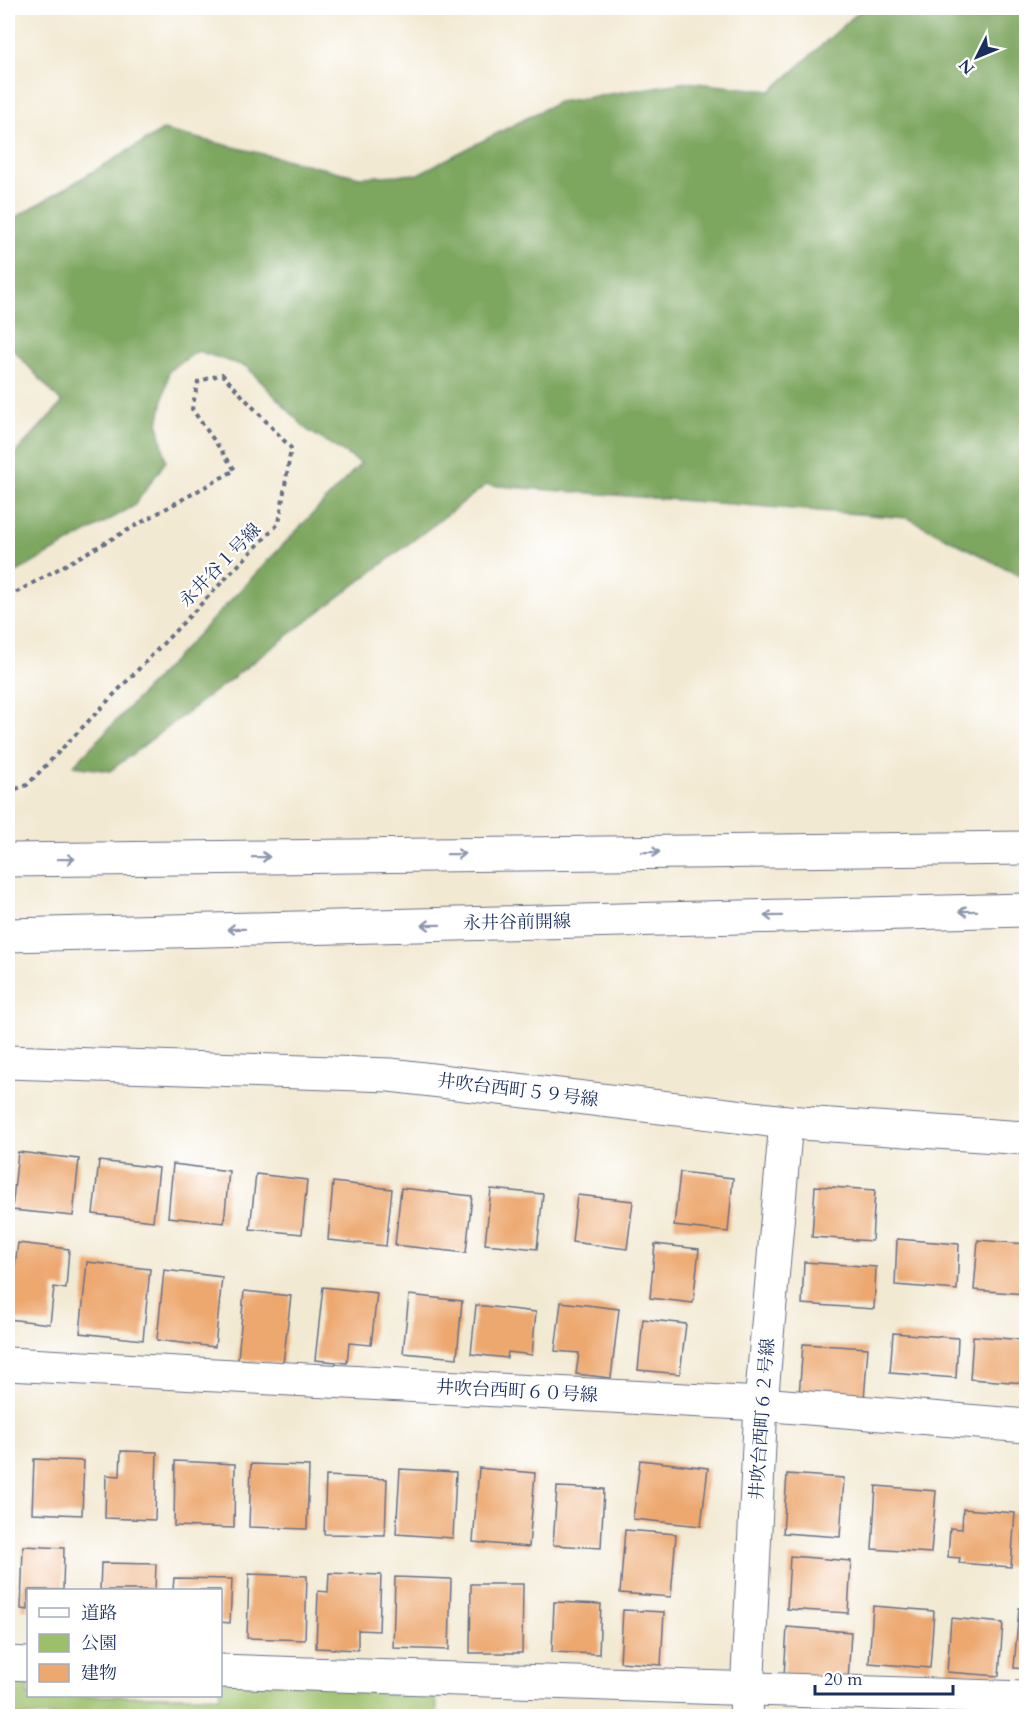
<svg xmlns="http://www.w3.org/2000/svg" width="1034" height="1724" font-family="Cardo,'Noto Serif JP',serif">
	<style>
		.green { fill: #9cc06a; stroke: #5c7864; stroke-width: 1.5 }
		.forest { fill: #7da65e; stroke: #4c6a5e; stroke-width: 1.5 }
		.building { fill: #eda870 }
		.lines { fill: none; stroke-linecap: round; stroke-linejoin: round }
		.minor-casing { stroke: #667087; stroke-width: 35 }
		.path { stroke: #667087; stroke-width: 4; stroke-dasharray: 4.5 4.5; stroke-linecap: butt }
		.minor { stroke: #fff; stroke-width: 33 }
		.oneway { stroke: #8d97ae }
		.labels { text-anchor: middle; stroke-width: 4.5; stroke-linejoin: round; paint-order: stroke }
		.street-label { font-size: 18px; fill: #1b2f5e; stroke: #fff }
	</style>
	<rect width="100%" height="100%" fill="#fff"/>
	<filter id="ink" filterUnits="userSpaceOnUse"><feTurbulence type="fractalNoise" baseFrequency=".0167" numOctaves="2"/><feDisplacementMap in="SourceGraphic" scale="12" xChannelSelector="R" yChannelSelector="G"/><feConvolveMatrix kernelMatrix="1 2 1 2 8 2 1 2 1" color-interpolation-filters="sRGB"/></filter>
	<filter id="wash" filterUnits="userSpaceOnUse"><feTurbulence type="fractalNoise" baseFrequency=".008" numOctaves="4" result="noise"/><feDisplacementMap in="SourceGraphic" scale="24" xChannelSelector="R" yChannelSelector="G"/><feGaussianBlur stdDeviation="1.35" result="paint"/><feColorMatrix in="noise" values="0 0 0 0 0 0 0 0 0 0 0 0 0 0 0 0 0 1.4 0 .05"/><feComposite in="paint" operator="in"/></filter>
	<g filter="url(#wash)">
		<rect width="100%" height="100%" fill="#f2e9d2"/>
		<path class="green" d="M 8,1663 L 28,1664 L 28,1696 L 220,1696 L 221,1671 L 436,1679 L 437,1716 L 8,1716 Z"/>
		<path class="forest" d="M 863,8 L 1026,8 L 1026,579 L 908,518 L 486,485 L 110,771 L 73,766 L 361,463 L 307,430 L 247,367 L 198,351 L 169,371 L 158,424 L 166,461 L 134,506 L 8,577 L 8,461 L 62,403 L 8,344 L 8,222 L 163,130 L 360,177 L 418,174 L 558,102 L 687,82 L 771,91 Z"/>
		<g id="blocks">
			<g class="building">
				<path d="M 18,1152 L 79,1159 L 73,1216 L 12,1210 Z"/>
				<path d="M 99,1161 L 159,1168 L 153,1221 L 93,1214 Z"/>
				<path d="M 173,1164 L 229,1171 L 224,1223 L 168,1217 Z"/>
				<path d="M 680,1172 L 733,1178 L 728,1232 L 674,1226 Z"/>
				<path d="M 256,1174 L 307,1180 L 302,1234 L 250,1229 Z"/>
				<path d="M 333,1182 L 392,1189 L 386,1246 L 328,1240 Z"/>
				<path d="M 815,1186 L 875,1190 L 872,1241 L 812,1237 Z"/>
				<path d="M 401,1188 L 472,1196 L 466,1253 L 395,1245 Z"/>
				<path d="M 491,1189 L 543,1194 L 537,1249 L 485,1244 Z"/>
				<path d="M 577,1195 L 633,1201 L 627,1249 L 572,1242 Z"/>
				<path d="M 897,1239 L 959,1244 L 957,1290 L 895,1285 Z"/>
				<path d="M 978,1240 L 1026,1244 L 1026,1294 L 974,1290 Z"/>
				<path d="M 18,1243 L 69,1249 L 66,1289 L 54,1287 L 50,1324 L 8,1319 L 8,1264 L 15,1265 Z"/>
				<path d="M 655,1244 L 699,1249 L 693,1303 L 650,1298 Z"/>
				<path d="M 87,1262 L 150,1269 L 143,1340 L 80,1333 Z"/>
				<path d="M 804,1262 L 876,1267 L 874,1309 L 802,1304 Z"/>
				<path d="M 164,1270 L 222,1277 L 215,1347 L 157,1340 Z"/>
				<path d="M 323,1287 L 377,1293 L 371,1345 L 349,1343 L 347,1363 L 315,1360 Z"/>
				<path d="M 244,1291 L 291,1296 L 283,1364 L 238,1359 Z"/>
				<path d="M 409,1295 L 462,1301 L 457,1358 L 403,1353 Z"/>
				<path d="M 561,1302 L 619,1309 L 611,1378 L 576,1374 L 579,1353 L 555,1351 Z"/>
				<path d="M 476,1305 L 536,1312 L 532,1355 L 508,1352 L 507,1358 L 471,1354 Z"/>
				<path d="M 643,1319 L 686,1324 L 680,1374 L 638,1370 Z"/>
				<path d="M 893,1333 L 958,1338 L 956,1378 L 890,1373 Z"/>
				<path d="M 973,1336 L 1026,1340 L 1026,1383 L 970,1379 Z"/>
				<path d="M 803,1344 L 868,1348 L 864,1400 L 799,1396 Z"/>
				<path d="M 121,1451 L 157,1452 L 155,1520 L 105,1518 L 106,1475 L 120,1476 Z"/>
				<path d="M 34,1459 L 84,1461 L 82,1515 L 32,1513 Z"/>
				<path d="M 640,1460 L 708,1468 L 701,1526 L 633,1519 Z"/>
				<path d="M 175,1461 L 235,1464 L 234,1528 L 174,1526 Z"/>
				<path d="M 251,1464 L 309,1466 L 307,1529 L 249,1527 Z"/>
				<path d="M 479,1468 L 535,1473 L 529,1547 L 473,1542 Z"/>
				<path d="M 400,1469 L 456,1472 L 453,1538 L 396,1534 Z"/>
				<path d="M 787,1474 L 844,1478 L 840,1537 L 783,1533 Z"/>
				<path d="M 326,1476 L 387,1479 L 385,1535 L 324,1534 Z"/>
				<path d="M 876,1486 L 936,1491 L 931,1553 L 872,1549 Z"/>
				<path d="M 557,1487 L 604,1489 L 601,1548 L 553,1545 Z"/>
				<path d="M 963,1509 L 1015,1513 L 1011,1567 L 959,1563 L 960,1558 L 948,1557 L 950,1528 L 962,1529 Z"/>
				<path d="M 1025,1516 L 1026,1516 L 1026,1562 L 1021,1561 Z"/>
				<path d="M 625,1530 L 676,1534 L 671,1597 L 620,1593 Z"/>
				<path d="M 23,1546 L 64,1548 L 63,1590 L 28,1590 L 28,1610 L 21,1609 Z"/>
				<path d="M 790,1556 L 851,1561 L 848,1613 L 787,1609 Z"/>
				<path d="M 101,1563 L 156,1564 L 155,1590 L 100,1590 Z"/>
				<path d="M 329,1573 L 381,1575 L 379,1631 L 358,1630 L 358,1650 L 316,1648 L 318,1591 L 328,1592 Z"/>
				<path d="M 249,1574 L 307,1576 L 305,1640 L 247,1638 Z"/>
				<path d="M 395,1577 L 451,1579 L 449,1650 L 393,1648 Z"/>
				<path d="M 174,1578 L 232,1579 L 230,1623 L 220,1622 L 220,1590 L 173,1590 Z"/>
				<path d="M 471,1584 L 523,1584 L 522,1653 L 470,1653 Z"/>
				<path d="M 554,1602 L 601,1604 L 599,1654 L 552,1652 Z"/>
				<path d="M 873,1606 L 934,1611 L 930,1668 L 869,1663 Z"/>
				<path d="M 1019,1608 L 1026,1608 L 1026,1669 L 1014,1668 Z"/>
				<path d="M 623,1610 L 664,1612 L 661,1665 L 620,1662 Z"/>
				<path d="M 951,1618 L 1003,1623 L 999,1676 L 947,1672 Z"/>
				<path d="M 787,1627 L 851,1632 L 848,1681 L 784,1676 Z"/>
			</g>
		</g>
	</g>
	<g filter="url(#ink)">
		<use href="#blocks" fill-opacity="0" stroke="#667087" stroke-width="1.5"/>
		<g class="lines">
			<defs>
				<g id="minor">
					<path d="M 8,860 L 1026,848"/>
					<path d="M 8,935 L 1026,910"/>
					<path d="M 8,1062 L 390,1075 L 786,1122 L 1026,1138"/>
					<path d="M 8,1364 L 761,1404 L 1026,1426"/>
					<path d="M 8,1663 L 28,1664"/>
					<path d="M 220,1671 L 1026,1698"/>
					<path d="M 746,1716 L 761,1404 L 786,1122"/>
				</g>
			</defs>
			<use href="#minor" class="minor-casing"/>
			<g class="path">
				<path d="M 8,377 L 8,378"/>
				<path d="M 8,597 L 235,470 L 192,409 L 198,382 L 222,374 L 291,448 L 279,523 L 27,785 L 8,792"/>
			</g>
			<use href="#minor" class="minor"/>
		</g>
		<defs><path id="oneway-shaft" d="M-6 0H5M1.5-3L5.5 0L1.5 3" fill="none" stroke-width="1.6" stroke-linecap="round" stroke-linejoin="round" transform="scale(1.5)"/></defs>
		<g class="oneway">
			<use href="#oneway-shaft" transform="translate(651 852) rotate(-1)"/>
			<use href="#oneway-shaft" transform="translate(456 854) rotate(-1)"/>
			<use href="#oneway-shaft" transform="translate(261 857) rotate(-1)"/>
			<use href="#oneway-shaft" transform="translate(66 859) rotate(-1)"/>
			<use href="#oneway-shaft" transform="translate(968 911) rotate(179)"/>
			<use href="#oneway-shaft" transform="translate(773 916) rotate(179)"/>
			<use href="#oneway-shaft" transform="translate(431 925) rotate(179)"/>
			<use href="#oneway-shaft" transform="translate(236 929) rotate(179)"/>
		</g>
	</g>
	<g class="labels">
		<g class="street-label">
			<text transform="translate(220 565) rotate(-46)" y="6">永井谷１号線</text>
			<text transform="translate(517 922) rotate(-1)" y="6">永井谷前開線</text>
			<text transform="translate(518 1090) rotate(7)" y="6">井吹台西町５９号線</text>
			<text transform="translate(517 1391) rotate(3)" y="6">井吹台西町６０号線</text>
			<text transform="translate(762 1419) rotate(-86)" y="6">井吹台西町６２号線</text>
		</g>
	</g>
	<rect width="1034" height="1724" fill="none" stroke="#fff" stroke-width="30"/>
	<rect x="27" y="1589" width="195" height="108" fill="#ffffff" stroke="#a4acbf" stroke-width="1.5"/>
	<rect x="39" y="1608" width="30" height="9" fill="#ffffff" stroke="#a4acbf" stroke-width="1.5"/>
	<text x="81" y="1619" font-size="18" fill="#1b2f5e">道路</text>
	<rect x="39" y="1634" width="30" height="18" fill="#9cc06a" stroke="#a4acbf" stroke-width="1.5"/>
	<text x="81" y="1649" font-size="18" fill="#1b2f5e">公園</text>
	<rect x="39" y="1664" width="30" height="18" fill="#eda870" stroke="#a4acbf" stroke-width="1.5"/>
	<text x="81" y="1679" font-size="18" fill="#1b2f5e">建物</text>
	<g transform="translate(977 57) rotate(227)" stroke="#ffffff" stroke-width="4.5" paint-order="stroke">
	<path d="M0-4.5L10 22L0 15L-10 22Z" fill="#1b2f5e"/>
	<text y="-9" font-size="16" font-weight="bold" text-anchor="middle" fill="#1b2f5e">N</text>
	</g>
	<path d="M815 1685v9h138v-9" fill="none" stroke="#1b2f5e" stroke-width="3"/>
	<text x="824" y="1685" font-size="18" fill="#1b2f5e" stroke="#ffffff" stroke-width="4.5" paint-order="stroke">20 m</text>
</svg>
